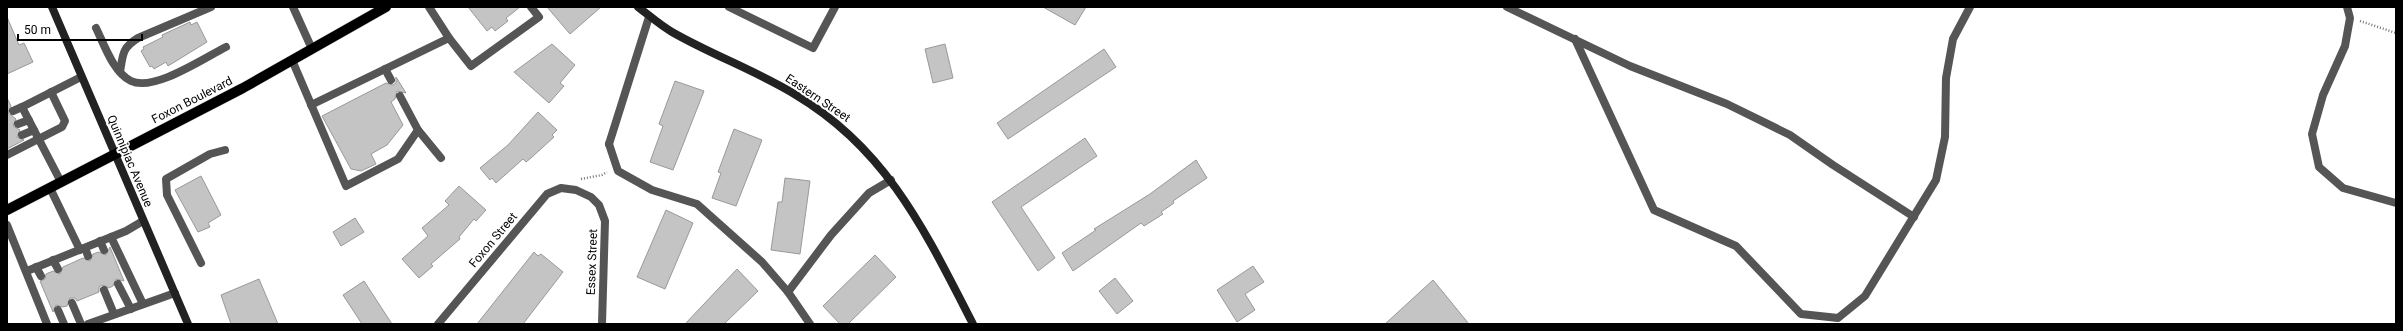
<svg xmlns="http://www.w3.org/2000/svg" width="2403" height="331" font-family="Roboto,sans-serif">
	<style>
		.building { fill: #c4c4c4; stroke: #999 }
		.lines { fill: none; stroke-linecap: round; stroke-linejoin: round }
		.primary-casing { stroke: #dbdbdb; stroke-width: 11 }
		.path { stroke: #777; stroke-width: 2.5; stroke-dasharray: 1 2; stroke-linecap: butt }
		.lane { stroke: #555; stroke-width: 8 }
		.street { stroke: #555; stroke-width: 8 }
		.secondary { stroke: #222; stroke-width: 8 }
		.primary { stroke: #000; stroke-width: 10 }
		.labels { text-anchor: middle; stroke-width: 4; stroke-linejoin: round; paint-order: stroke }
		.street-label { font-size: 12px; fill: #000; stroke: #fff }
	</style>
	<rect width="100%" height="100%" fill="#fff"/>
	<g class="building">
		<path d="M 468,7 L 520,7 L 506,18 L 508,21 L 495,31 L 492,27 L 487,31 Z"/>
		<path d="M 547,7 L 601,7 L 570,34 Z"/>
		<path d="M 1043,7 L 1086,7 L 1075,25 Z"/>
		<path d="M 7,17 L 19,45 L 24,43 L 33,62 L 7,74 Z"/>
		<path d="M 190,22 L 191,25 L 197,22 L 207,42 L 168,66 L 166,62 L 154,69 L 152,66 L 150,67 L 141,51 L 144,49 L 143,47 L 163,37 L 162,35 Z"/>
		<path d="M 552,44 L 575,65 L 560,83 L 564,86 L 549,103 L 514,72 Z"/>
		<path d="M 945,44 L 953,78 L 933,83 L 925,49 Z"/>
		<path d="M 1104,49 L 1116,67 L 1008,139 L 997,123 Z"/>
		<path d="M 396,77 L 406,93 L 397,91 L 395,99 L 391,102 L 403,125 L 387,145 L 371,154 L 376,164 L 361,171 L 351,169 L 322,116 L 386,83 L 393,85 L 396,83 Z"/>
		<path d="M 675,81 L 704,91 L 673,170 L 650,162 L 663,126 L 659,124 Z"/>
		<path d="M 7,98 L 11,106 L 8,113 L 16,119 L 13,126 L 20,130 L 17,137 L 24,140 L 7,149 Z"/>
		<path d="M 538,112 L 557,130 L 552,135 L 554,137 L 531,158 L 526,162 L 523,159 L 496,183 L 492,178 L 490,180 L 480,168 L 508,145 Z"/>
		<path d="M 734,129 L 762,140 L 736,206 L 712,198 L 721,173 L 718,172 Z"/>
		<path d="M 1085,138 L 1097,156 L 1021,207 L 1055,258 L 1038,271 L 992,202 Z"/>
		<path d="M 1196,160 L 1207,178 L 1173,201 L 1174,203 L 1161,212 L 1163,214 L 1144,226 L 1141,223 L 1073,271 L 1062,253 L 1096,230 L 1094,229 L 1150,194 Z"/>
		<path d="M 201,176 L 221,215 L 208,223 L 210,227 L 198,232 L 175,190 Z"/>
		<path d="M 785,178 L 810,181 L 800,254 L 771,250 L 778,202 L 782,202 Z"/>
		<path d="M 459,186 L 486,210 L 476,221 L 474,219 L 459,237 L 460,239 L 431,264 L 433,266 L 419,278 L 402,259 L 428,236 L 422,228 L 449,205 L 445,201 Z"/>
		<path d="M 666,210 L 693,223 L 665,289 L 637,277 Z"/>
		<path d="M 355,218 L 364,232 L 341,246 L 333,232 Z"/>
		<path d="M 110,247 L 124,281 L 116,279 L 113,286 L 109,288 L 102,285 L 99,287 L 99,292 L 77,301 L 75,298 L 70,298 L 67,306 L 63,307 L 56,305 L 53,312 L 40,281 L 45,279 L 46,274 L 53,271 L 60,274 L 63,267 L 83,258 L 90,261 L 93,254 L 99,252 L 106,255 Z"/>
		<path d="M 534,252 L 538,256 L 541,254 L 563,272 L 523,324 L 477,324 Z"/>
		<path d="M 875,255 L 896,277 L 848,324 L 840,324 L 823,306 Z"/>
		<path d="M 1253,266 L 1264,282 L 1245,294 L 1255,310 L 1237,322 L 1217,290 Z"/>
		<path d="M 737,269 L 758,291 L 724,324 L 685,324 Z"/>
		<path d="M 1115,278 L 1133,301 L 1117,314 L 1099,291 Z"/>
		<path d="M 259,279 L 278,324 L 231,324 L 221,295 Z"/>
		<path d="M 1433,280 L 1469,324 L 1385,324 Z"/>
		<path d="M 364,281 L 392,324 L 362,324 L 343,295 Z"/>
	</g>
	<g class="lines">
		<defs>
			<path id="primary" d="M 7,210 L 243,88 L 386,7"/>
		</defs>
		<use href="#primary" class="primary-casing"/>
		<g class="path">
			<path d="M 2360,21 L 2396,33"/>
			<path d="M 581,179 L 602,175 L 607,172"/>
		</g>
		<g class="lane">
			<path d="M 293,7 L 312,49"/>
			<path d="M 729,7 L 813,48 L 835,7"/>
			<path d="M 1507,7 L 1630,66 L 1727,104 L 1790,135 L 1833,165 L 1914,217"/>
			<path d="M 2347,7 L 2350,18 L 2345,46 L 2323,95 L 2312,134 L 2319,167 L 2343,188 L 2396,203"/>
			<path d="M 96,28 C 104,44 113,72 131,81 C 154,92 204,58 226,47"/>
			<path d="M 449,38 L 471,66 L 539,17 L 531,7"/>
			<path d="M 1575,39 L 1654,210 L 1736,246 L 1801,314 L 1838,318 L 1865,296 L 1936,180 L 1945,137 L 1946,78 L 1953,39 L 1970,7"/>
			<path d="M 292,60 L 346,186 L 398,159 L 418,130"/>
			<path d="M 385,69 L 391,80"/>
			<path d="M 120,72 C 123,54 122,48 138,38 L 211,7"/>
			<path d="M 400,96 L 418,130 L 441,158"/>
			<path d="M 311,105 L 449,38 L 429,7"/>
			<path d="M 13,111 L 22,107"/>
			<path d="M 18,124 L 29,120"/>
			<path d="M 22,135 L 34,130"/>
			<path d="M 609,144 L 618,171 L 652,190 L 697,204 L 762,262 L 788,292 L 810,324"/>
			<path d="M 7,155 L 62,127 L 65,121 L 51,92"/>
			<path d="M 61,182 L 22,107 L 81,77"/>
			<path d="M 50,188 L 80,250"/>
			<path d="M 7,225 L 47,324"/>
			<path d="M 111,237 L 143,304"/>
			<path d="M 100,241 L 104,250"/>
			<path d="M 85,248 L 88,256"/>
			<path d="M 53,260 L 58,269"/>
			<path d="M 201,263 L 167,195 L 166,179 L 210,154 L 225,150"/>
			<path d="M 36,267 L 41,276"/>
			<path d="M 27,271 L 126,231 L 143,221"/>
			<path d="M 118,284 L 131,309"/>
			<path d="M 104,290 L 114,314"/>
			<path d="M 788,292 L 831,235 L 869,193 L 891,180"/>
			<path d="M 72,303 L 81,324"/>
			<path d="M 58,310 L 64,324"/>
			<path d="M 88,324 L 175,293"/>
		</g>
		<g class="street">
			<path d="M 609,144 L 649,17"/>
			<path d="M 438,324 L 547,194 L 561,188 L 576,190 L 591,197 L 599,205 L 605,221 L 602,324"/>
		</g>
		<g class="secondary">
			<path d="M 52,7 L 188,324"/>
			<path d="M 638,7 C 650,16 660,25 672,32 C 712,55 757,71 796,95 C 888,150 926,233 973,324"/>
		</g>
		<use href="#primary" class="primary"/>
	</g>
	<g class="labels">
		<g class="street-label">
			<text transform="translate(818 98) rotate(34)" y="4">Eastern Street</text>
			<text transform="translate(192 100) rotate(-27)" y="4">Foxon Boulevard</text>
			<text transform="translate(130 161) rotate(67)" y="4">Quinnipiac Avenue</text>
			<text transform="translate(493 240) rotate(-50)" y="4">Foxon Street</text>
			<text transform="translate(592 262) rotate(-88)" y="4">Essex Street</text>
		</g>
	</g>
	<rect width="2403" height="331" fill="none" stroke="#000000" stroke-width="16"/>
	<path d="M18 34v6h124v-6" fill="none" stroke="#000000" stroke-width="2"/>
	<text x="24" y="34" font-size="12" fill="#000000" stroke="#ffffff" stroke-width="3" paint-order="stroke">50 m</text>
</svg>
